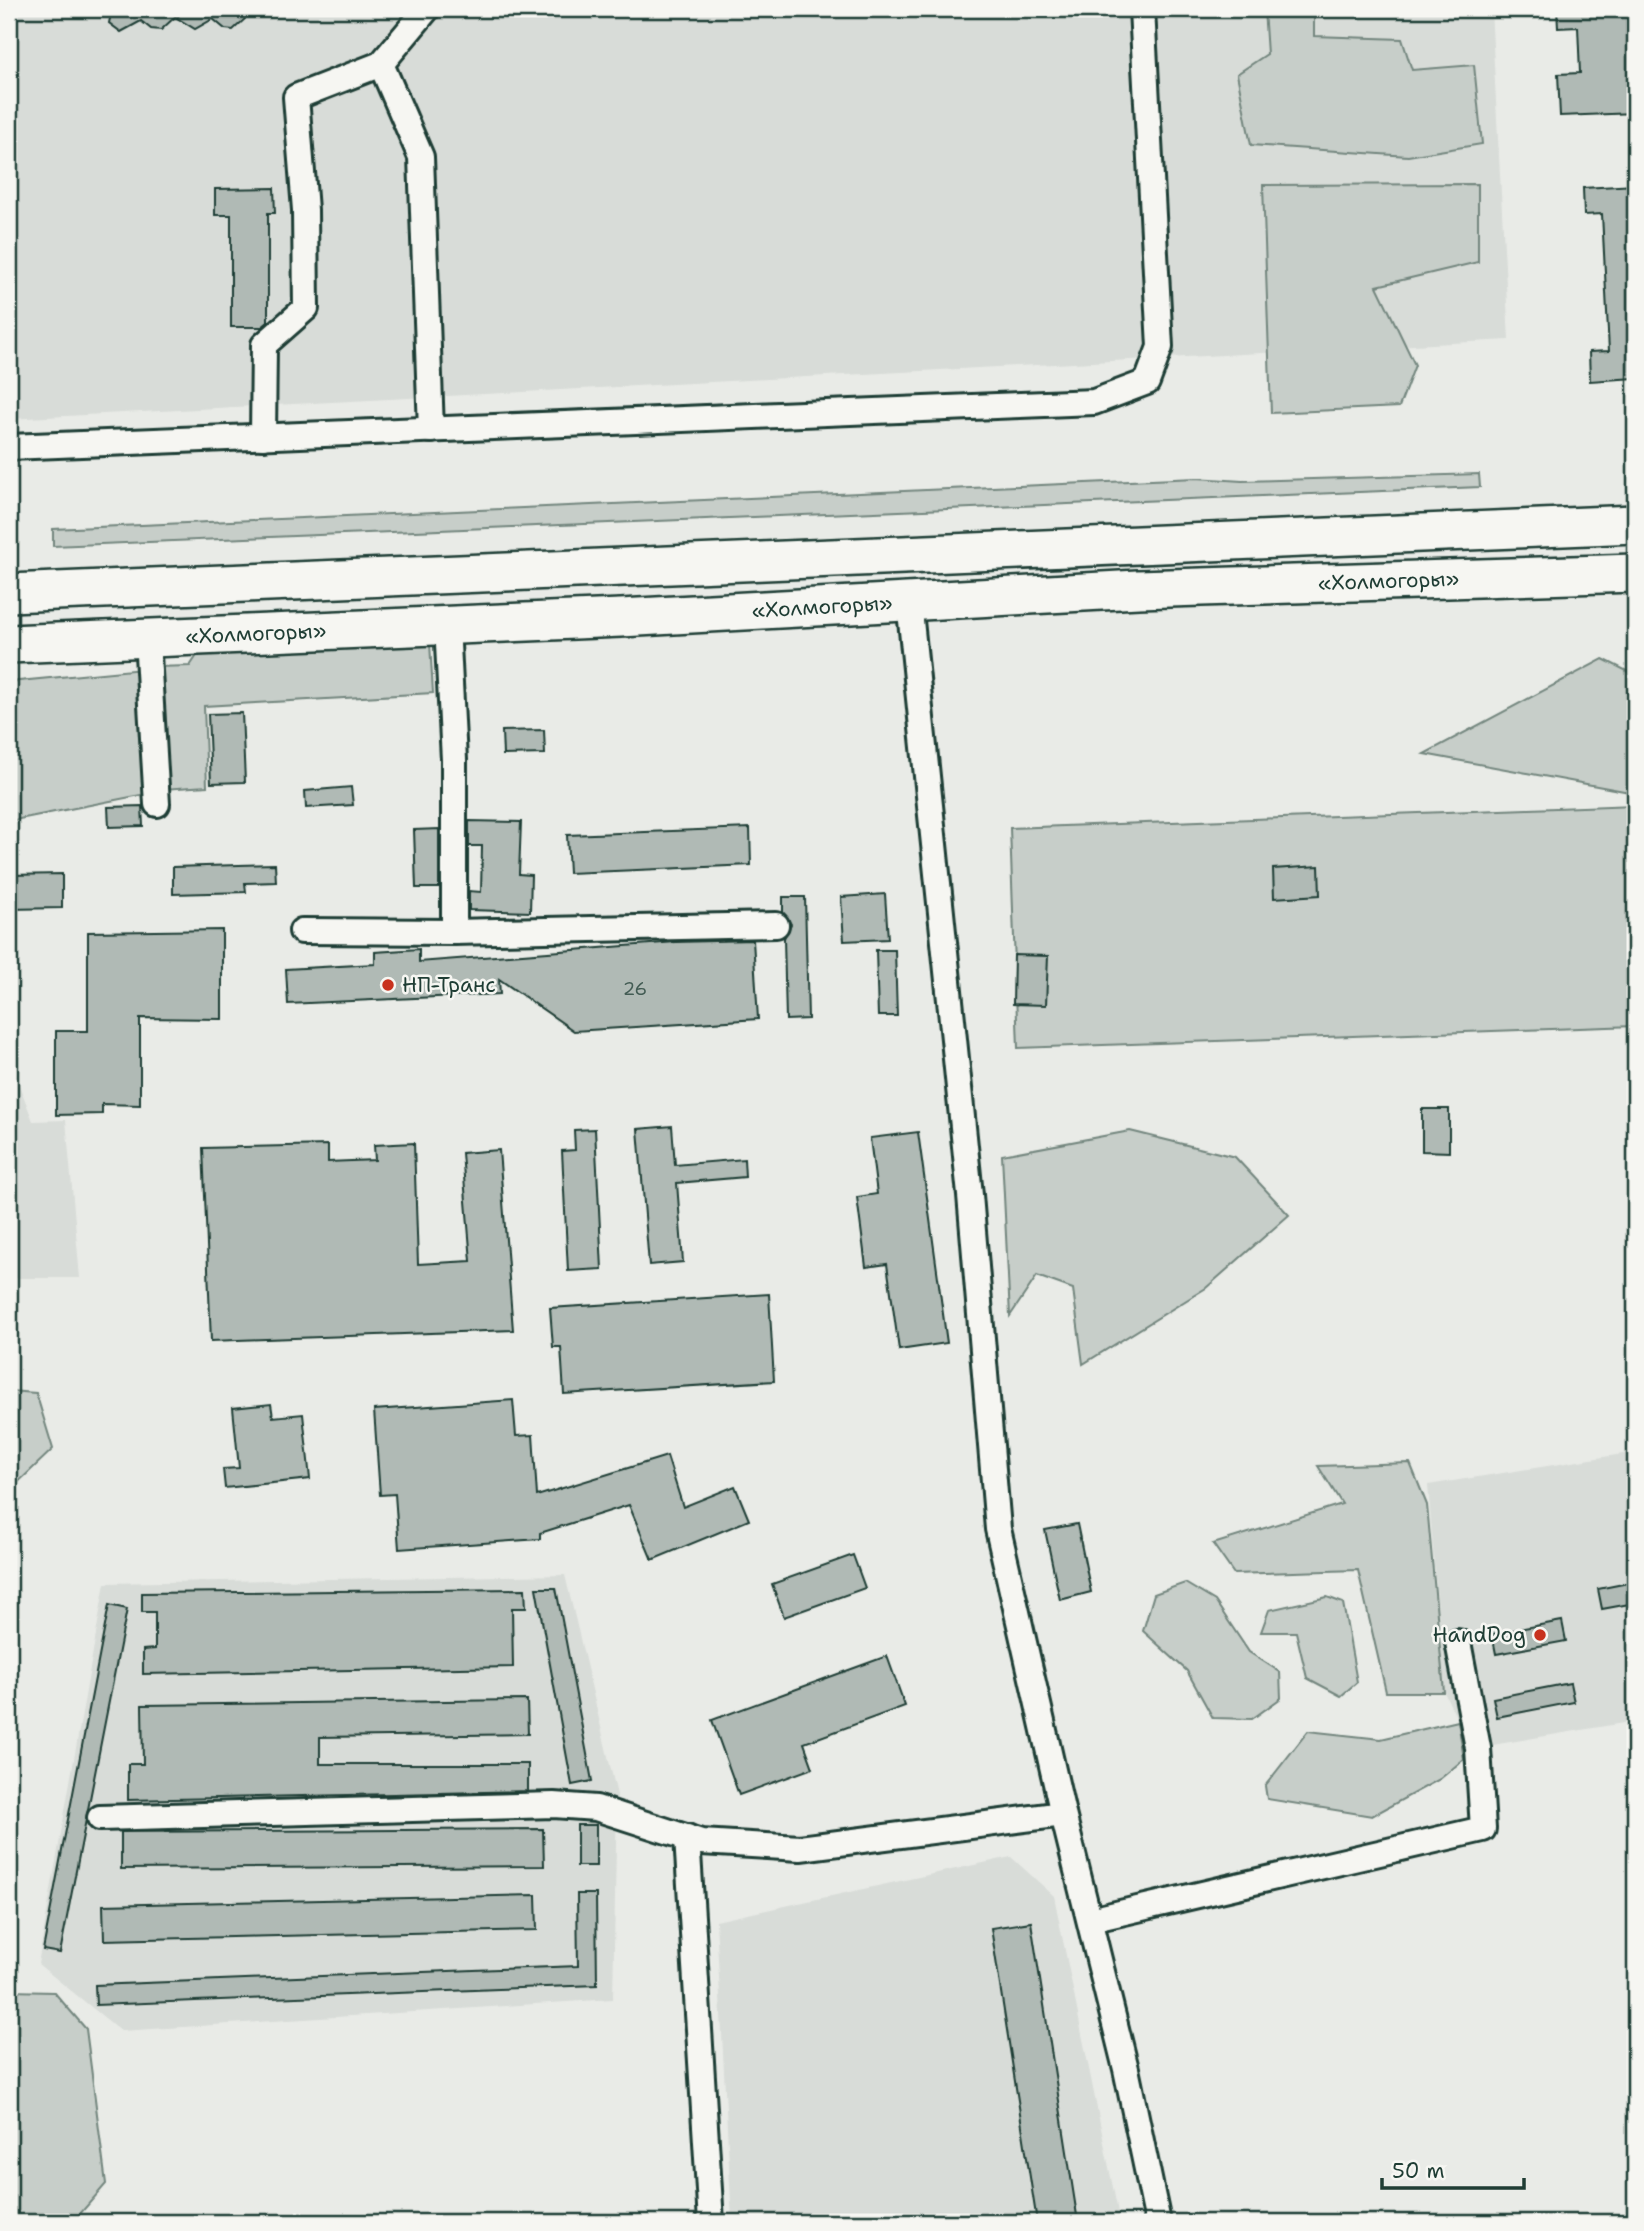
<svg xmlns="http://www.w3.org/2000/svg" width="1644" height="2231" font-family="'Shantell Sans',sans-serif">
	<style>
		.built { fill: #d8dcd8 }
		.green { fill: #c7cec9; stroke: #73867e; stroke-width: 2 }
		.building { fill: #b0bab5; stroke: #1f3d34; stroke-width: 2 }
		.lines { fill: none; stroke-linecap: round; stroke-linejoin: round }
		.minor-casing { stroke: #1f3d34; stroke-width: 30 }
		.highway-casing { stroke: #1f3d34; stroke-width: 42 }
		.minor { stroke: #f6f6f2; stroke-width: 24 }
		.highway { stroke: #f6f6f2; stroke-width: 37 }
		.poi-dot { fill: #c8321e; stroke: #f6f6f2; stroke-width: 2.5 }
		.labels { text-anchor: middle; stroke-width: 5; stroke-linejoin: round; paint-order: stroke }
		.number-label { font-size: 18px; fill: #435c54 }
		.street-label { font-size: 21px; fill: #1f3d34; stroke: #f6f6f2 }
		.poi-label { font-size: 21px; fill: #1f3d34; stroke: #f6f6f2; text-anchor: start }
	</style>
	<rect width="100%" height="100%" fill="#e9ebe7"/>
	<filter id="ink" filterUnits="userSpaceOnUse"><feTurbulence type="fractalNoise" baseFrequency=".0143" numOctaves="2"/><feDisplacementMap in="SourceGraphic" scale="14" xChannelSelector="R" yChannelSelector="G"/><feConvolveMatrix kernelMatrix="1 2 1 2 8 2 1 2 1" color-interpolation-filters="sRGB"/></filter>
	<g filter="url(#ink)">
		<g class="built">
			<path d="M 9,9 L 1491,9 L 1509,340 L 9,419 Z"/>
			<path d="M 9,1059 L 33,1121 L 66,1120 L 80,1278 L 9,1278 Z"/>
			<path d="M 1635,1452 L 1635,1721 L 1463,1750 L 1458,1721 L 1444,1692 L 1428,1485 Z"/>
			<path d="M 565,1575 L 617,1795 L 613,1999 L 121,2031 L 38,1964 L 105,1583 Z"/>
			<path d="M 1011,1857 L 1054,1896 L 1120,2222 L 732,2222 L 716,1921 Z"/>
		</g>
		<g class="green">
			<path d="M 1264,9 L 1314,9 L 1314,36 L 1402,39 L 1412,70 L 1474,65 L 1482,144 L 1408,156 L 1251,145 L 1237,74 L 1267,54 Z"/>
			<path d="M 1478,184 L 1478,262 L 1377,286 L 1415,365 L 1399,407 L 1271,413 L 1263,185 Z"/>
			<path d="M 1479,474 L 1480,487 L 53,546 L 53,529 L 1196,478 L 1242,481 Z"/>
			<path d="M 430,643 L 433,693 L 204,706 L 207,786 L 163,789 L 155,667 L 190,666 L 200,651 Z"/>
			<path d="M 1603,659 L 1635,675 L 1635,793 L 1424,754 Z"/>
			<path d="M 142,669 L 151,793 L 9,821 L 9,682 Z"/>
			<path d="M 1635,805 L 1635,1026 L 1018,1048 L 1010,828 Z"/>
			<path d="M 1130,1131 L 1235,1157 L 1289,1215 L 1206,1288 L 1083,1364 L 1073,1289 L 1037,1276 L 1010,1316 L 1002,1155 Z"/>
			<path d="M 9,1391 L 36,1393 L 53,1449 L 9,1491 Z"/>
			<path d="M 1410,1463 L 1427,1505 L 1444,1692 L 1386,1692 L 1358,1570 L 1234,1574 L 1213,1544 L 1342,1504 L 1318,1466 Z"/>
			<path d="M 1185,1583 L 1215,1601 L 1249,1652 L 1280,1672 L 1281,1698 L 1252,1719 L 1213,1718 L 1187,1671 L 1143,1631 L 1154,1594 Z"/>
			<path d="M 1327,1597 L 1343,1603 L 1357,1682 L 1341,1696 L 1307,1678 L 1296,1632 L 1261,1632 L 1269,1610 Z"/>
			<path d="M 1458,1721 L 1464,1759 L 1440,1779 L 1372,1816 L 1267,1799 L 1265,1786 L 1308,1731 L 1381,1739 Z"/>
			<path d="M 9,1991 L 54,1992 L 86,2029 L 106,2184 L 73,2222 L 14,2217 L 9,2212 Z"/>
		</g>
		<g class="building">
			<path d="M 112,9 L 132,9 L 141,16 L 147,9 L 168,9 L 176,16 L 161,30 L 151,29 L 141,21 L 121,32 L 109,23 Z"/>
			<path d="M 184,9 L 243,9 L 245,19 L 233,30 L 225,29 L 213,19 L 195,29 L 177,18 Z"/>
			<path d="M 1557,9 L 1633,9 L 1635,113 L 1560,116 L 1558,74 L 1580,73 L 1578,27 L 1558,28 Z"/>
			<path d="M 1635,185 L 1635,378 L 1590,381 L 1589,352 L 1609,351 L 1602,214 L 1584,215 L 1583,188 Z"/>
			<path d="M 274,188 L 275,213 L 268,213 L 268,322 L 262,327 L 231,327 L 231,215 L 215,215 L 215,189 Z"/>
			<path d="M 242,713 L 245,782 L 211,783 L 208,714 Z"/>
			<path d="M 544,730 L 545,754 L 503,755 L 502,731 Z"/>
			<path d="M 351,787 L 353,805 L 306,808 L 305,791 Z"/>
			<path d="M 142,806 L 143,826 L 109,827 L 108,807 Z"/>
			<path d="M 469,821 L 521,822 L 519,874 L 531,875 L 530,912 L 469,910 L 469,891 L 481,892 L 482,846 L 469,846 Z"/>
			<path d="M 750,828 L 751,865 L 569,873 L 567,835 Z"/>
			<path d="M 439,829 L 439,888 L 416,888 L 414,830 Z"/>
			<path d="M 275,864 L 276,882 L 245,883 L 246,892 L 173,894 L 173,867 Z"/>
			<path d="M 1319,866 L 1320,895 L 1274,898 L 1273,869 Z"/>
			<path d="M 62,874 L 62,908 L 9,909 L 9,875 Z"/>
			<path d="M 885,894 L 888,939 L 844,941 L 841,897 Z"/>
			<path d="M 783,897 L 805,897 L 808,1019 L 786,1020 L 784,938 L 791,924 L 783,912 Z"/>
			<path d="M 222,930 L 222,1019 L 140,1018 L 140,1105 L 102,1104 L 102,1114 L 56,1115 L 56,1031 L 88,1031 L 88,932 Z"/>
			<path d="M 753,940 L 758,1019 L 574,1031 L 499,979 L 500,994 L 288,1004 L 286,969 L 375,964 L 375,952 L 419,949 L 419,962 L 676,942 Z"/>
			<path d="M 876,950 L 895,950 L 897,1016 L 878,1016 Z"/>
			<path d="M 1014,955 L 1048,956 L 1046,1005 L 1013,1004 Z"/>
			<path d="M 1422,1109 L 1449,1109 L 1449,1152 L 1422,1151 Z"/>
			<path d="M 672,1126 L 675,1165 L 744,1159 L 745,1177 L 677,1183 L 683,1262 L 649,1265 L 638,1129 Z"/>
			<path d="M 595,1129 L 602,1269 L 568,1271 L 562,1151 L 575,1150 L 574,1130 Z"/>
			<path d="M 918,1132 L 947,1343 L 899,1350 L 887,1264 L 866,1267 L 857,1197 L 877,1194 L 870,1138 Z"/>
			<path d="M 414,1143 L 418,1264 L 471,1261 L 462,1153 L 499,1150 L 513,1330 L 211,1341 L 203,1148 L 328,1145 L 328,1162 L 375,1160 L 374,1145 Z"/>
			<path d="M 769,1294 L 774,1381 L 564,1394 L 561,1347 L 553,1347 L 550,1308 Z"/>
			<path d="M 513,1400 L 516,1436 L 533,1435 L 537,1496 L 667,1456 L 683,1507 L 735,1486 L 749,1520 L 652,1560 L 629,1505 L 540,1533 L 540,1539 L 399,1549 L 395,1494 L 380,1495 L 374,1410 Z"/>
			<path d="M 271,1404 L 273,1417 L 303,1414 L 310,1479 L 225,1488 L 223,1469 L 239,1468 L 233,1408 Z"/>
			<path d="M 1077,1524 L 1091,1592 L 1060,1600 L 1045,1530 Z"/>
			<path d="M 853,1555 L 865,1588 L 784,1617 L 772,1584 Z"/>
			<path d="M 1633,1582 L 1635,1603 L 1602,1609 L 1598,1589 Z"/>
			<path d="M 536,1588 L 556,1588 L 592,1781 L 572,1785 Z"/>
			<path d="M 525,1589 L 526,1608 L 512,1608 L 513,1667 L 143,1674 L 143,1650 L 155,1649 L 155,1612 L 142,1612 L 142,1593 Z"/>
			<path d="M 109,1605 L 127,1609 L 60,1953 L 43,1950 Z"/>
			<path d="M 1562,1621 L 1566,1641 L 1496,1654 L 1492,1634 Z"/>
			<path d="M 887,1656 L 905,1706 L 804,1743 L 813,1768 L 739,1795 L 712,1720 Z"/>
			<path d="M 1570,1683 L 1574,1702 L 1497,1717 L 1493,1698 Z"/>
			<path d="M 527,1700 L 528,1734 L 320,1737 L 320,1764 L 528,1764 L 528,1791 L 128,1800 L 128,1764 L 143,1764 L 142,1705 Z"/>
			<rect x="577" y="1825" width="19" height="41"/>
			<path d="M 543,1829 L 544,1866 L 121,1869 L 121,1832 Z"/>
			<path d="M 577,1894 L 596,1894 L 597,1985 L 96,2005 L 95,1985 L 578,1966 Z"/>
			<path d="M 536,1895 L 537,1930 L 104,1940 L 103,1905 Z"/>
			<path d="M 1031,1922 L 1078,2222 L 1037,2222 L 991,1928 Z"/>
		</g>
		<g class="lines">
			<defs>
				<g id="minor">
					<path d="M 427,9 L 381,64 L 421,157 L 431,430"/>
					<path d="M 263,437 L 264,345 L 306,308 L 305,210 L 296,97 L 381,64"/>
					<path d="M 9,447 L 1094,402 L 1147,382 L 1160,347 L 1142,9"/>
					<path d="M 909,601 L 970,1195 L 998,1529 L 1063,1814 L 1126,2069 L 1158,2222"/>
					<path d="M 447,625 L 454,760 L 454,932"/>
					<path d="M 147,638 L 157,804"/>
					<path d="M 302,931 L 454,932 L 776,925"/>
					<path d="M 100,1818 L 554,1805 L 596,1808 L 701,1842 L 800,1848 L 1063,1814"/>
					<path d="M 687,1837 L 711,2222"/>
					<path d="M 1090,1920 L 1483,1829 L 1478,1748 L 1458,1642"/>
				</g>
				<g id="highway">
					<path d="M 9,593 L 1635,524"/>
					<path id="s1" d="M 9,644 L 621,618 L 1138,589 L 1635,573"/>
				</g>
			</defs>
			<use href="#minor" class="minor-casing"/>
			<use href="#highway" class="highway-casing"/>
			<use href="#minor" class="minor"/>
			<use href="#highway" class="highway"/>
		</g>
	</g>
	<g class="poi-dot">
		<circle cx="388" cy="985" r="7"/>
		<circle cx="1540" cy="1635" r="7"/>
	</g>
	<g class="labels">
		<g class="number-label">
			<text x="635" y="995">26</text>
		</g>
		<g class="street-label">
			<text dy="7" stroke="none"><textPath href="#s1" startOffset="1381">«Холмогоры»</textPath></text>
			<text dy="7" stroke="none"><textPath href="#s1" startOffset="814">«Холмогоры»</textPath></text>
			<text dy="7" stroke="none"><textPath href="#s1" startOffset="247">«Холмогоры»</textPath></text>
		</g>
		<g class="poi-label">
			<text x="402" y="992">НП-Транс</text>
			<text x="1526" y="1642" text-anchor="end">HandDog</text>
		</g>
	</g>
	<rect width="1644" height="2231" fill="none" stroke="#f6f6f2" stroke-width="35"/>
	<rect x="18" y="18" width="1609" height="2196" fill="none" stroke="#1f3d34" stroke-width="2.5" filter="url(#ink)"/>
	<path d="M1382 2178v10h142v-10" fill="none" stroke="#1f3d34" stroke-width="3.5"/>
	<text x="1392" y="2178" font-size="21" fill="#1f3d34" stroke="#f6f6f2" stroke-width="5" paint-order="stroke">50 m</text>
</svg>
